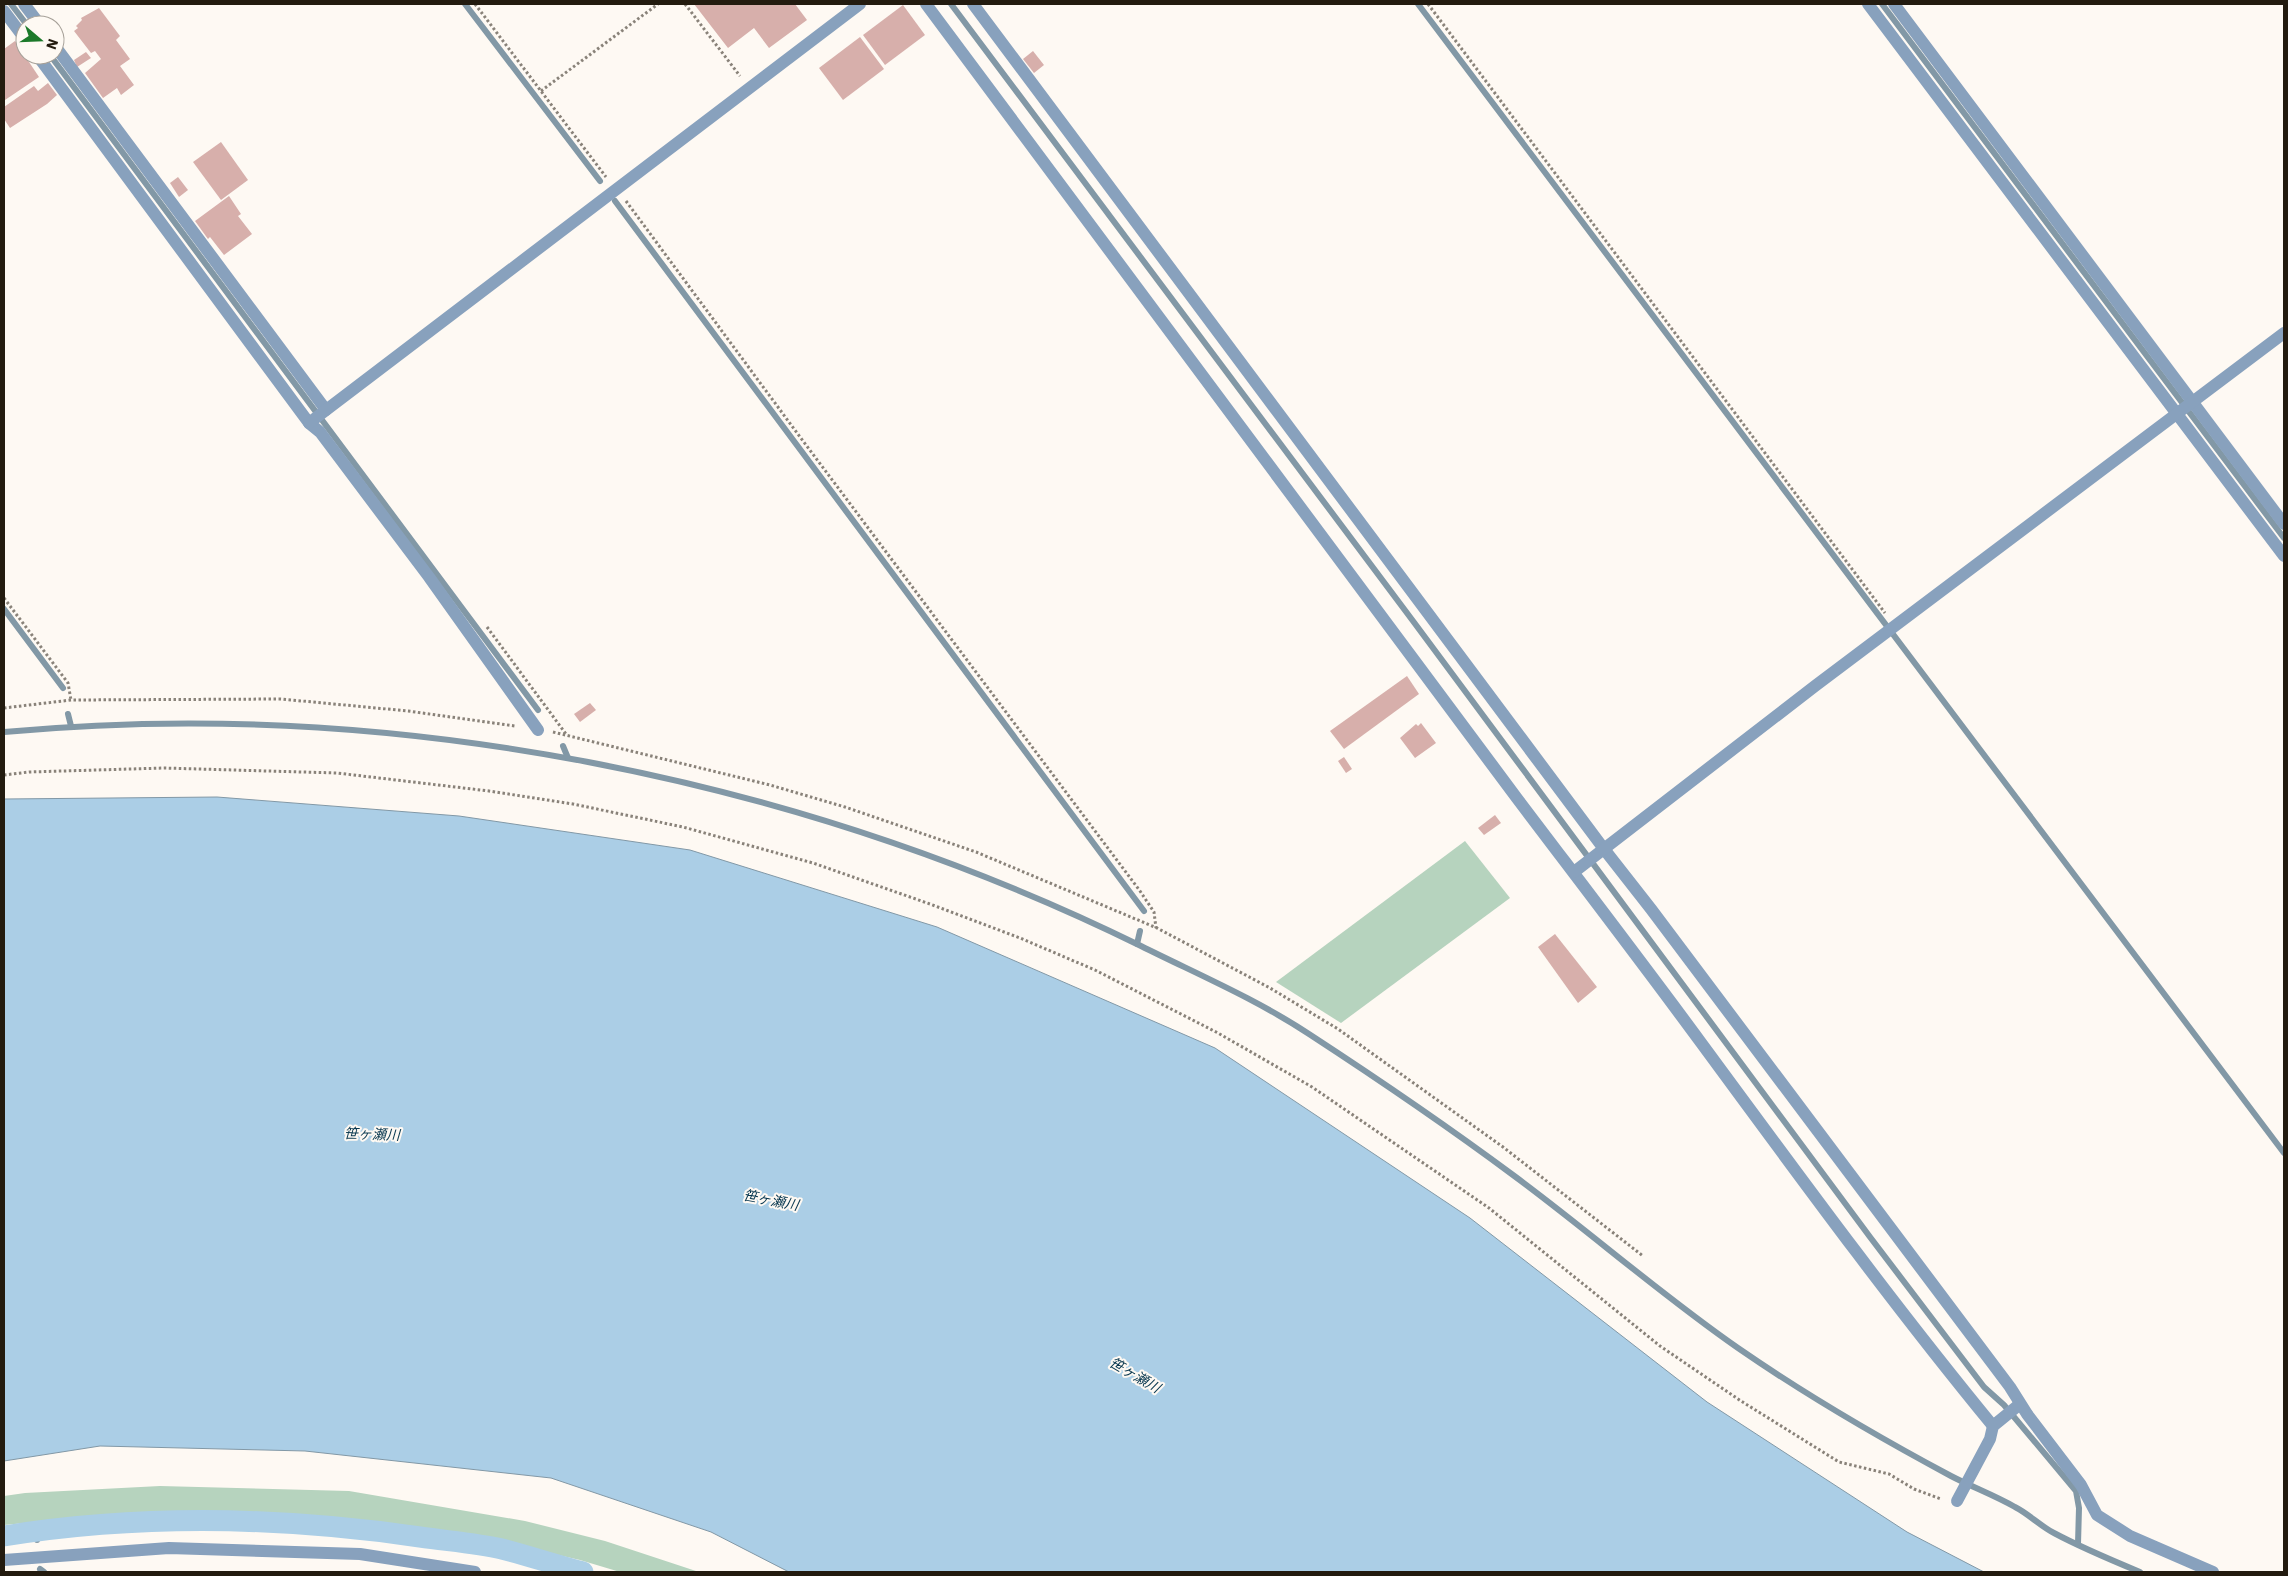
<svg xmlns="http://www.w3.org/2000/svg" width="2288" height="1576" font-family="'IBM Plex Sans','Noto Sans JP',sans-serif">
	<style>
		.green { fill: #b6d3be }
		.water { fill: #abcee6; stroke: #8298a6 }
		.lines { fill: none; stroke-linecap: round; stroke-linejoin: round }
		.stream { stroke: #8298a6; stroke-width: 6 }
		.canal { stroke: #abcee6; stroke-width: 21 }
		.building { fill: #d7afab }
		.path { stroke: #898279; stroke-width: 3; stroke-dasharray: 2.5 2.5; stroke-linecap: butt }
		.street { stroke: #88a1bd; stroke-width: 12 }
		.labels { text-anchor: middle; stroke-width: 4; stroke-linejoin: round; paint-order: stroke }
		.water-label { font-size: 14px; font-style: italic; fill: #08374f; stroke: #fef9f3 }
	</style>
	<rect width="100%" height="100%" fill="#fef9f3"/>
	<g class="green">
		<path d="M 1465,841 L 1510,898 L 1341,1023 L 1276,982 Z"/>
		<path d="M 160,1486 L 349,1491 L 525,1521 L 605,1541 L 699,1572 L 620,1572 L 580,1560 L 488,1539 L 311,1516 L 143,1512 L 4,1525 L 4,1496 L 25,1493 Z"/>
	</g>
	<path class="water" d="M 217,797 L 459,816 L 690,850 L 937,927 L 1215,1048 L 1470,1218 L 1707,1402 L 1907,1532 L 1984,1572 L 789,1572 L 711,1532 L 551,1478 L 305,1451 L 100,1446 L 4,1461 L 4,799 Z"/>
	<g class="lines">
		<g class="stream">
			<path d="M 11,4 L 27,25"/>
			<path d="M 465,4 L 600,181"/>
			<path d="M 951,4 L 1413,621 L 1870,1237 L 1984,1387 L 2004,1405 L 2076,1491 L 2079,1508 L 2078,1544"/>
			<path d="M 1418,4 L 2284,1153"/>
			<path d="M 1882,4 L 2284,538"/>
			<path d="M 50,55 L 538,710"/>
			<path d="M 615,201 L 1144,911"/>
			<path d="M 4,609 L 63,688"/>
			<path d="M 68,714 L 71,726"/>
			<path d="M 4,732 C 388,696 795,776 1141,946 C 1197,974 1256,999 1309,1034 C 1378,1079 1447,1126 1513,1175 C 1589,1231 1660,1294 1738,1348 C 1806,1395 1878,1437 1951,1476 C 1972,1487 1994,1495 2015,1507 C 2029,1514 2040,1526 2054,1533 C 2082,1548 2111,1560 2140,1572"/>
			<path d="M 563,746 L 568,758"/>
			<path d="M 1137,944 L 1140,931"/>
			<path d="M 37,1530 L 37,1540"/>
			<path d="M 40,1569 L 44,1572"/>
		</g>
		<path class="canal" d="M 4,1536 C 141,1514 283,1517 420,1537 C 447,1541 476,1543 502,1549 C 529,1556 556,1565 583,1572"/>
	</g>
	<g class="building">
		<path d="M 694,4 L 795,4 L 807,20 L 769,48 L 754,28 L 728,48 Z"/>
		<path d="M 903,5 L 925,35 L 885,65 L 863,35 Z"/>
		<path d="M 99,8 L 120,36 L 116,40 L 130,59 L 120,66 L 134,85 L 121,95 L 117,88 L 103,98 L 85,73 L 101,59 L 95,51 L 91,53 L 74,31 L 78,28 L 76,26 L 82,20 L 81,18 Z"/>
		<path d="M 860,37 L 884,69 L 843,100 L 819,68 Z"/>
		<path d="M 15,41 L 39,77 L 5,100 L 4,97 L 4,49 Z"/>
		<path d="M 1033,51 L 1044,65 L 1034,73 L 1023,59 Z"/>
		<path d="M 86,52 L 91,58 L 77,67 L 74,60 Z"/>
		<path d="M 48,83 L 57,95 L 47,104 L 10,128 L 4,119 L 4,107 L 34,86 L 38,91 Z"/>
		<path d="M 221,142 L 248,180 L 221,200 L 193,162 Z"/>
		<path d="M 178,177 L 188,190 L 179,197 L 170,183 Z"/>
		<path d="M 229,196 L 241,214 L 238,216 L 252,234 L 224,255 L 210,237 L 208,239 L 195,221 Z"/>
		<path d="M 1407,676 L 1419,694 L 1344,749 L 1330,731 Z"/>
		<path d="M 590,703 L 596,710 L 580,722 L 574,714 Z"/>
		<path d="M 1421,723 L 1436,743 L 1415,758 L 1400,738 L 1416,724 L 1418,726 Z"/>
		<path d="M 1344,757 L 1352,769 L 1346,773 L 1338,761 Z"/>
		<path d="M 1495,815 L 1501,823 L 1484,835 L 1478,828 Z"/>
		<path d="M 1555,934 L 1597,987 L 1578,1003 L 1538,947 Z"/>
	</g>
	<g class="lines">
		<g class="path">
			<path d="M 475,4 L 606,177"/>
			<path d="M 685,4 L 740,76"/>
			<path d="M 1428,4 L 1885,613"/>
			<path d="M 541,91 L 658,4"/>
			<path d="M 626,201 L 803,441 L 1140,891 L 1154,912 L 1156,928"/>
			<path d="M 4,598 L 68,683 L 71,700"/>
			<path d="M 487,627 L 566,734"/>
			<path d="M 4,708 L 71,700 L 281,699 L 408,711 L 515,726"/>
			<path d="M 553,732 L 770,785 L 845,807 L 976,852 L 1157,928 L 1270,988 L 1338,1029 L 1503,1147 L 1643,1256"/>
			<path d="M 4,775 L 29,772 L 164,768 L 337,773 L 489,791 L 573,804 L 683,827 L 813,863 L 930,904 L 1020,938 L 1095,970 L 1218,1033 L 1312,1087 L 1489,1208 L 1660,1346 L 1741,1401 L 1839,1462 L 1889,1474 L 1914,1489 L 1941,1499"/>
		</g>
		<g class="street">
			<path d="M 24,4 L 40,25"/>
			<path d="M 926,4 L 1516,797 C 1578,879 1641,961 1702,1044 C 1797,1173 1891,1302 1993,1426"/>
			<path d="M 973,4 L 1604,849 L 1651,909 L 2010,1387 L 2027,1414 L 2081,1485 L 2097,1515 L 2130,1536 L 2213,1572"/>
			<path d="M 1868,4 L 2284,556"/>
			<path d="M 1894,4 L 2284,524"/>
			<path d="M 4,11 L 25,39"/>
			<path d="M 55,46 L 326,410"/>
			<path d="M 37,55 L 309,423 L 320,432 L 429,577 L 538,730"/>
			<path d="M 309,423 L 860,4"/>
			<path d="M 1574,872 L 1815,686 L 2284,333"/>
			<path d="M 1957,1501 L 1990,1439 L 1993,1426 L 2020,1404"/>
			<path d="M 4,1560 L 169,1548 L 360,1554 L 475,1572"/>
		</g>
	</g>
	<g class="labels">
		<g class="water-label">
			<text transform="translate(372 1134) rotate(2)" y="5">笹ヶ瀬川</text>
			<text transform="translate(771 1200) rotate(11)" y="5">笹ヶ瀬川</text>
			<text transform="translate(1135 1375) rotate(30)" y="5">笹ヶ瀬川</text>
		</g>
	</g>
	<rect width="2288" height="1576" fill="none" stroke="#231b0f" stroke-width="10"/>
	<g transform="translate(40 40) rotate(109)"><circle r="24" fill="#fef9f3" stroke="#a6a098"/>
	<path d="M0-4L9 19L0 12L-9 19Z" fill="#1c7929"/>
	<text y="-8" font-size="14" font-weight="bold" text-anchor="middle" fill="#231b0f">N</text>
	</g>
</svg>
